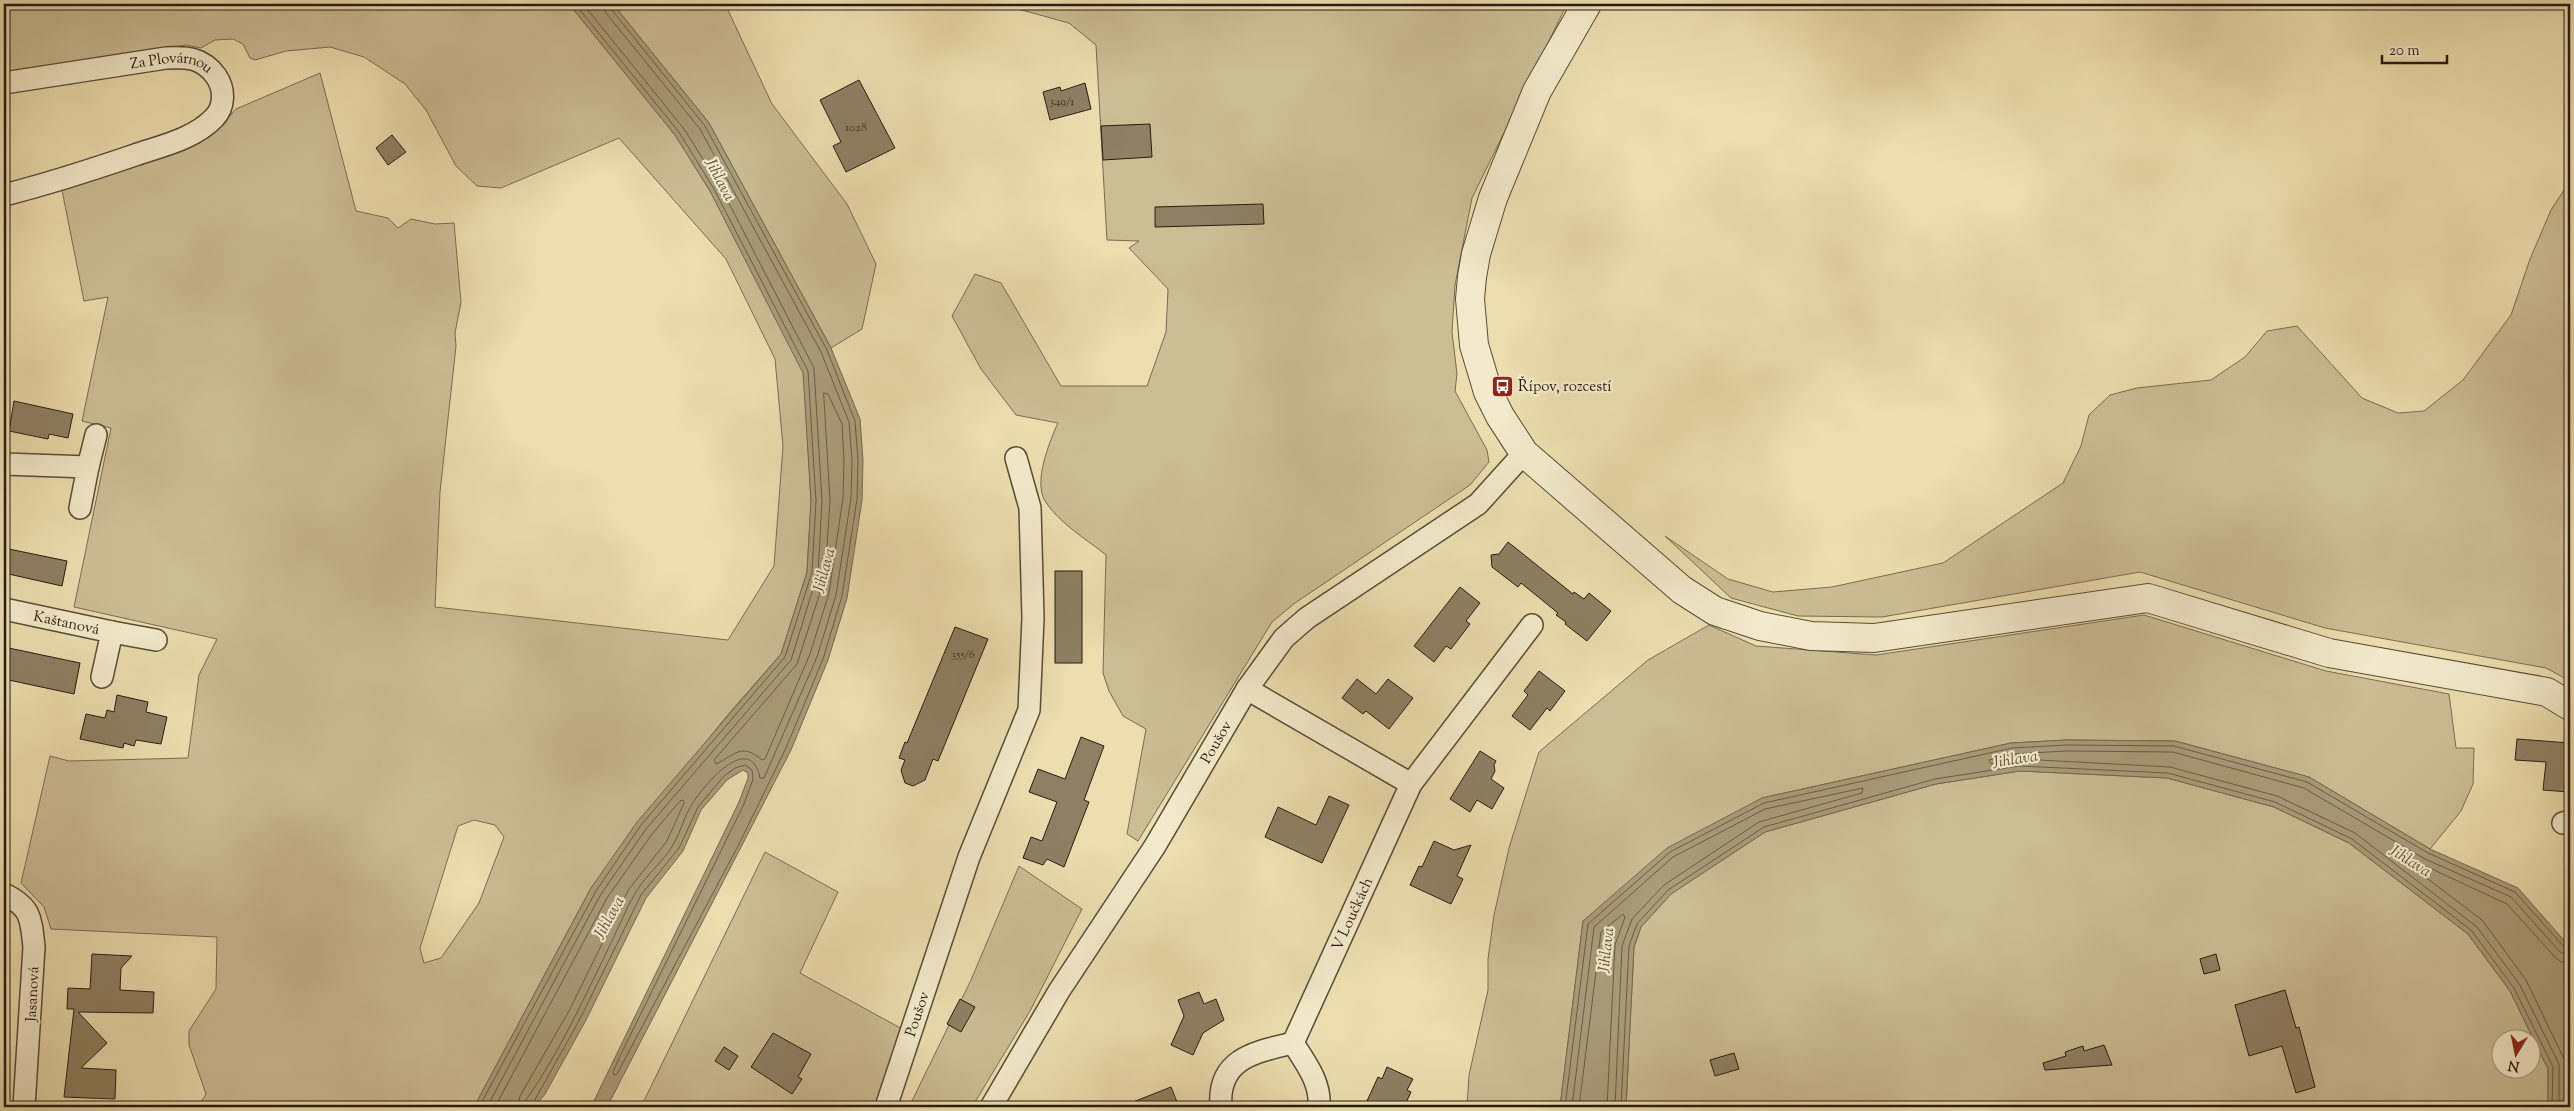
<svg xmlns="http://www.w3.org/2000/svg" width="2574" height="1111" font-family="'Sorts Mill Goudy',serif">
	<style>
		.green { fill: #cbbd94; stroke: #796c52; fill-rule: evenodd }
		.water { fill: #a99c79; stroke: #75684f }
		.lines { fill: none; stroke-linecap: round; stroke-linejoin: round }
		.shore { stroke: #685c45; stroke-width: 1 }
		.building { fill: #8d8063; stroke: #271b11 }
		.minor-casing { stroke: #584c38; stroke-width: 24 }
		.tertiary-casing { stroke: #584c38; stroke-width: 30 }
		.minor { stroke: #f3eacb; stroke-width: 21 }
		.tertiary { stroke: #f3eacb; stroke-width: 28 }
		.labels { text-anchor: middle; stroke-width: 4.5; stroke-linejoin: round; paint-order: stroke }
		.number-label { font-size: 12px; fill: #403426 }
		.street-label { font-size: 15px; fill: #271b11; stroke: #f3eacb }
		.poi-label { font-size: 15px; fill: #271b11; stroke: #f3eacb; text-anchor: start }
		.water-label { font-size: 16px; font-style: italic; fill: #5b4f3b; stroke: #f3eacb }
	</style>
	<rect width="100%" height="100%" fill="#ecdeaf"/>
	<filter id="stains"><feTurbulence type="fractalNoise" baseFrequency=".004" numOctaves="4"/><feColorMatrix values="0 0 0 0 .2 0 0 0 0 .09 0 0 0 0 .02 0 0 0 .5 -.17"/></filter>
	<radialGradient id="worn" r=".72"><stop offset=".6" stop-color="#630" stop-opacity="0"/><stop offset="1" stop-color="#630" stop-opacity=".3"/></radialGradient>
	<g class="green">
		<path d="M 4,4 L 569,4 L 675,135 L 710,191 L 804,373 L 811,501 L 807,572 L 781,654 L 725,718 L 591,888 L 474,1107 L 198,1107 L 206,1094 L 189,1045 L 189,1031 L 216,989 L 217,937 L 51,929 L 44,907 L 21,883 L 50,756 L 69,761 L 188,758 L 199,675 L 217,639 L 74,607 L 111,428 L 82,421 L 108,297 L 84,301 L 61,185 L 140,162 L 219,128 L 236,109 L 320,73 L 356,211 L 388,218 L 398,228 L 411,219 L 435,224 L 454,223 L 461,302 L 455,333 L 456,346 L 440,492 L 435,607 L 728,640 L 774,566 L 783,446 L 775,359 L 726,259 L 619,138 L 501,188 L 477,186 L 456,166 L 426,110 L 405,84 L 364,57 L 330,47 L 286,51 L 255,60 L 250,58 L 243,44 L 233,39 L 215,40 L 201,48 L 186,45 L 4,73 ZM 474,820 L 495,825 L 504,837 L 479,903 L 441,958 L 424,963 L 420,948 L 458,826 Z"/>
		<path d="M 613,4 L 727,4 L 726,6 L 772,104 L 847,204 L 876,264 L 862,329 L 831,348 L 709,123 Z"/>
		<path d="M 1000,4 L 1567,4 L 1472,198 L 1455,285 L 1452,332 L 1457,374 L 1455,391 L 1487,450 L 1489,462 L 1470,485 L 1295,603 L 1272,622 L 1138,841 L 1127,834 L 1146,729 L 1123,716 L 1109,691 L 1103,673 L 1106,555 C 1086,539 1059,523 1045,501 C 1033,482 1050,440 1058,423 L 1016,415 L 981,369 L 952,316 L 975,274 L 1001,283 L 1061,386 L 1147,386 L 1166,332 L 1168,289 L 1129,248 L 1139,241 L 1107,240 L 1096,45 L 1069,23 Z"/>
		<path d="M 2570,181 L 2570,681 L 2546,668 L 2325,628 L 2140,572 L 1882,617 L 1798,616 L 1731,598 L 1665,536 L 1728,579 L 1773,592 L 1832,587 L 1943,563 L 2063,483 L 2081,446 L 2089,415 L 2110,395 L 2137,388 L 2211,380 L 2245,357 L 2267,331 L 2297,326 L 2362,398 L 2398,413 L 2424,411 L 2463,380 L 2511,315 L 2530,259 L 2551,210 Z"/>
		<path d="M 2144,615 L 2326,671 L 2449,694 L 2456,748 L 2474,748 L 2473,784 L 2461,811 L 2430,849 L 2309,777 L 2175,741 L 2066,740 L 2011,743 L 1762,798 L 1583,921 L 1560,1107 L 1467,1107 L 1469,1075 L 1488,990 L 1488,959 L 1494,915 L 1509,848 L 1539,752 L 1648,660 L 1709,625 L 1756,646 L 1876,655 Z"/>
		<path d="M 2020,771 L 2167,778 L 2274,807 L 2349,843 L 2468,934 L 2510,991 L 2548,1069 L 2548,1107 L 1626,1107 L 1634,947 L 1641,927 L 1671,894 L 1765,832 L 1936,784 ZM 2502,1038 L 2532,1038 L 2532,1068 L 2502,1068 Z"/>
		<path d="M 765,852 L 838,892 L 800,973 L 904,1030 L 879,1107 L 641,1107 Z"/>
		<path d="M 1019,866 L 1082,909 L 1030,1011 L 972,1107 L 909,1107 L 971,980 Z"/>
	</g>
	<g class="water">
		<path d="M 569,4 L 613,4 L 709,123 L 831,348 L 860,419 L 863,460 L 862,500 L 847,598 L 828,660 L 791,750 L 607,1107 L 591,1107 L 739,802 L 748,778 L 748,773 L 743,770 L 727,780 L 701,810 L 683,851 L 646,898 L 586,1020 L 545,1094 L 535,1107 L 474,1107 L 591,888 L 637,822 L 781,654 L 807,572 L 811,501 L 803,373 L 710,191 L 675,135 Z"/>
		<path d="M 2066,740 L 2175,741 L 2309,777 L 2430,849 L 2518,888 L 2570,947 L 2570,1107 L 2548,1107 L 2548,1069 L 2510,991 L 2468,934 L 2349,843 L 2274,807 L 2167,778 L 2020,771 L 1936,784 L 1765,832 L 1671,894 L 1641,927 L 1634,947 L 1626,1107 L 1560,1107 L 1583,921 L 1667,848 L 1762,798 L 2011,743 Z"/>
	</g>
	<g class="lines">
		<g class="shore">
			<path d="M 824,393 L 828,394 L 842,424 L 844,461 L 843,498 L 829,593 L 810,654 L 765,759 L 762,760 C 741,742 735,755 716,764 L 714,760 L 797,664 L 825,577 L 830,501 Z"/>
			<path d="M 479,1107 L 596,891 L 641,825 L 785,657 L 812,572 L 816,501 L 808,371 L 714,189 L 679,132 L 575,4"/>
			<path d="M 487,1107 L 601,894 L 646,829 L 791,660 L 818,573 L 822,501 L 814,368 L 720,186 L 684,129 L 583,4"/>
			<path d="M 495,1107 L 607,898 L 652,834 L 680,801 L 683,800 L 684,803 L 667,841 L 629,889 L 569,1011 L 520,1096 L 517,1107"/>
			<path d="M 525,1107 L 526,1100 C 560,1052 585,996 611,943 C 619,927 626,908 636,892 C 646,875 663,862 673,845 C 681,832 684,816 692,804 C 704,785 750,730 760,778 L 764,778 L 817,657 L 836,595 L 851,498 L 852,460 L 849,422 L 821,352 L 700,129 L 606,13 L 603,4"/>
			<path d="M 531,1107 L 581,1017 L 641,895 L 679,848 L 698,807 L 724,776 L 735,768 L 745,765 L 752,770 L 753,779 L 744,804 L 621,1054 L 613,1072 L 614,1075 L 617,1074 L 738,846 L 786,748 L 823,659 L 842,596 L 857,499 L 858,460 L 855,421 L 827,350 L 705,126 L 611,9 L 609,4"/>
			<path d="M 1565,1107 L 1588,924 L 1670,852 L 1764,803 L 2012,748 L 2067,745 L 2174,746 L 2307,782 L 2428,853 L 2515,892 L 2565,948 L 2570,949"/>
			<path d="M 1572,1107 L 1594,927 L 1673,857 L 1765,809 L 1863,788 L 1862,793 L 1759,822 L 1664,885 L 1632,919 L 1622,946 L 1615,1107"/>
			<path d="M 1579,1107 L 1601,932 L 1623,914 L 1625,917 L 1615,945 L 1607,1107"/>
			<path d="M 1621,1107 L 1629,946 L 1637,924 L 1668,890 L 1764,827 L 1935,779 L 2019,766 L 2168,773 L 2275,802 L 2352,839 L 2471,930 L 2514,988 L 2553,1067 L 2552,1107"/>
			<path d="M 2559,1107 L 2559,1064 L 2520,985 L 2477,927 L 2355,833 L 2277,796 L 2170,767 L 2020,759 L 1991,764 L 1989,760 L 2013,754 L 2067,751 L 2173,752 L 2304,788 L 2425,859 L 2511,897 L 2560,952 L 2570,956"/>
			<path d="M 2566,1107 L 2566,1063 L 2526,980 L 2482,920 L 2404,861 L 2403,858 L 2406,857 L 2507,904 L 2555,957 L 2561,962 L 2570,963"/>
		</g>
	</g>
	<g class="building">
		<path d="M 859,80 L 895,148 L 846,172 L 833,146 L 841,142 L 820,100 Z"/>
		<path d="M 1085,83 L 1091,109 L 1050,120 L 1043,92 L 1060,87 L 1061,91 Z"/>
		<path d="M 1150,124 L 1152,157 L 1103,160 L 1101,126 Z"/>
		<path d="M 392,135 L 406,152 L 388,165 L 376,148 Z"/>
		<path d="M 1263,204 L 1264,224 L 1155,227 L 1155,207 Z"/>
		<path d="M 14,401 L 73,414 L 68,438 L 49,434 L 48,439 L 9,431 Z"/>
		<path d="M 1508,542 L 1573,594 L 1574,592 L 1584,599 L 1589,593 L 1611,611 L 1587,641 L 1565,624 L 1566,622 L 1556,615 L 1558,613 L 1521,583 L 1518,587 L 1492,567 L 1491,555 L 1499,554 Z"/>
		<path d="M 4,548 L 67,561 L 62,586 L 4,573 Z"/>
		<rect x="1055" y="571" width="27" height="92"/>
		<path d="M 1460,587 L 1480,603 L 1466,621 L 1470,624 L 1451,649 L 1446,646 L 1434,662 L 1414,646 Z"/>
		<path d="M 955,627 L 988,639 L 938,761 L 933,759 L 925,780 L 913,786 L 905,783 L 901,770 L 905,760 L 899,758 L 905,742 L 907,743 Z"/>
		<path d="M 4,647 L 80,663 L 74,694 L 4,679 Z"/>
		<path d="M 1539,671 L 1565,691 L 1550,711 L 1547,708 L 1530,730 L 1512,716 L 1528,695 L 1524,691 Z"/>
		<path d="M 1357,679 L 1376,694 L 1388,679 L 1413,698 L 1389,729 L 1366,711 L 1363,714 L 1342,698 Z"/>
		<path d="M 117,695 L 148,702 L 146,712 L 167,717 L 161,744 L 136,740 L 134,746 L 124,743 L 123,748 L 80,739 L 86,714 L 105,718 L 107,710 L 114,712 Z"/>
		<path d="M 1081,737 L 1104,746 L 1084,800 L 1089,802 L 1064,867 L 1047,859 L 1043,865 L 1023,858 L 1031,837 L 1042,841 L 1057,802 L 1029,792 L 1038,769 L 1065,779 Z"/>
		<path d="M 2517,739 L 2570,743 L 2569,792 L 2543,790 L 2546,762 L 2515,760 Z"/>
		<path d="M 1480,751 L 1496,761 L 1494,765 L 1495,771 L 1491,779 L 1504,788 L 1492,809 L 1477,800 L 1470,812 L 1450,799 Z"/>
		<path d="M 1329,796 L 1349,805 L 1322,863 L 1265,837 L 1278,807 L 1316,825 Z"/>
		<path d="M 1434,841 L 1454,850 L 1471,845 L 1457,876 L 1463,879 L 1451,904 L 1410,885 L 1419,866 L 1422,867 Z"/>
		<path d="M 92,954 L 132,956 L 121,968 L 120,990 L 154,992 L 153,1013 L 78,1012 L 107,1043 L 81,1068 L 116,1070 L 115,1099 L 64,1097 L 74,1009 L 67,1009 L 68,988 L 90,989 Z"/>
		<path d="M 2216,954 L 2220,970 L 2204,974 L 2200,959 Z"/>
		<path d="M 2285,990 L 2296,1028 L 2299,1027 L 2315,1087 L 2296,1093 L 2282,1046 L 2249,1056 L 2235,1005 Z"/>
		<path d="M 1199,992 L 1204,1004 L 1216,999 L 1224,1020 L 1203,1033 L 1193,1055 L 1171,1045 L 1184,1016 L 1178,1000 Z"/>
		<path d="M 960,999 L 975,1007 L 961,1032 L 947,1024 Z"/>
		<path d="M 773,1033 L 811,1054 L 798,1077 L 802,1079 L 792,1094 L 751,1067 Z"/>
		<path d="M 2104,1045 L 2112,1065 L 2045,1070 L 2043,1063 L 2066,1056 L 2065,1052 L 2083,1046 L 2084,1051 Z"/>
		<path d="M 724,1047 L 738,1056 L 729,1070 L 715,1061 Z"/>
		<path d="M 1734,1053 L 1739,1069 L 1715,1076 L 1710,1060 Z"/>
		<path d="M 1387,1067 L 1413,1079 L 1407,1090 L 1411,1092 L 1404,1107 L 1369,1107 L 1371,1102 L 1367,1101 L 1378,1077 L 1382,1079 Z"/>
		<path d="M 1171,1087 L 1179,1107 L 1123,1107 L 1123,1106 Z"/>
	</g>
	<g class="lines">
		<defs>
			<g id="minor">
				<path id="s1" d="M 4,83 L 166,58 C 187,57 202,57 216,76 C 225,89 225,107 214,118 C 194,139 161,146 135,155 C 91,170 48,184 4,195"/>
				<path d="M 4,464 L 88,467 L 80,508"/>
				<path d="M 88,467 L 96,435"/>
				<path id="s2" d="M 4,609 L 112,632 L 102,677"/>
				<path d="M 112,632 L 156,640"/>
				<path d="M 1247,689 L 1411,784"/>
				<path d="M 2563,823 L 2570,821"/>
				<path d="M 4,894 C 31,907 31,918 34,947 L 24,1107"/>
				<path id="s3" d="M 1293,1043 L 1411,784 L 1532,625"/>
				<path d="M 1293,1043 C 1306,1064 1321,1082 1319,1107"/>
				<path id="s4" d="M 886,1107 L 969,857 L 1029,710 L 1033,618 L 1030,508 L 1016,458"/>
				<path id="s5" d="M 991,1107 L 1059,991 L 1155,846 L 1247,689 L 1284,638 L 1307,618 L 1478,504 L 1524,453"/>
				<path d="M 1221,1107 C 1217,1058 1256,1052 1293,1043"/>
			</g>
			<path id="tertiary" d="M 1587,4 L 1537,91 L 1493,198 L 1476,254 L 1472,277 L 1470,299 L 1474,345 L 1488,392 L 1500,416 L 1524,453 L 1682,590 L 1715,611 L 1760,626 L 1811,636 L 1874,638 L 2148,598 L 2329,653 L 2547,692 L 2570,706"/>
		</defs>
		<use href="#minor" class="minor-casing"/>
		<use href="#tertiary" class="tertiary-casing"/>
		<use href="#minor" class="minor"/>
		<use href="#tertiary" class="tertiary"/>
	</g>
	<defs>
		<symbol id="bus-square" viewBox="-11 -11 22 22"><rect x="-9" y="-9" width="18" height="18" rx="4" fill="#8f2418" stroke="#f3eacb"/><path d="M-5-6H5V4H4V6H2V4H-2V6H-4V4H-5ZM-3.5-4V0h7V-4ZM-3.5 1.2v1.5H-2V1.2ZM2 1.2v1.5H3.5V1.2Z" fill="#fff"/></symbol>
	</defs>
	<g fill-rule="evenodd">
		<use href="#bus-square" x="1490" y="374" width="25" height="25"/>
	</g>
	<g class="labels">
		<g class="number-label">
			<text x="1062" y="105">349/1</text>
			<text x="856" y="131">1028</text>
			<text x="963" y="658">355/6</text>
		</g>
		<g class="street-label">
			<text dy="5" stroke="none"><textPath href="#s1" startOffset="170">Za Plovárnou</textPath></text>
			<text dy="5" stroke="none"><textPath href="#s2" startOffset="64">Kaštanová</textPath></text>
			<text dy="5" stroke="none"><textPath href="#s5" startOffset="429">Poušov</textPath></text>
			<text dy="5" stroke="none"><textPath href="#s3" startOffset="142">V Loučkách</textPath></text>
			<text transform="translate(32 994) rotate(-87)" y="5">Jasanová</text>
			<text dy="5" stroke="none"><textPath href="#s4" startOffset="98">Poušov</textPath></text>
		</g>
		<g class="poi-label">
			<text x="1518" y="391">Řípov, rozcestí</text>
		</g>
		<g class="water-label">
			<text transform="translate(721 179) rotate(62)" y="6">Jihlava</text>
			<text transform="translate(823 570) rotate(-75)" y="6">Jihlava</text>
			<text transform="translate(2015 758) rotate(-9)" y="6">Jihlava</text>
			<text transform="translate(2411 860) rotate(32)" y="6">Jihlava</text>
			<text transform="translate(608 917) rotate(-61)" y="6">Jihlava</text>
			<text transform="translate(1605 950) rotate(-84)" y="6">Jihlava</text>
		</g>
	</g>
	<rect width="2574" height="1111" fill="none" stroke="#ecdeaf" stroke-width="20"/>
	<rect x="5" y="5" width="2564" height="1101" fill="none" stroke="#271b11" stroke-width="2.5"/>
	<rect x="10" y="10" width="2554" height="1091" fill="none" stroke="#271b11"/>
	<g transform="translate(2516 1054) rotate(190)"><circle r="24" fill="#f3eacb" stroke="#a19781"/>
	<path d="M0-4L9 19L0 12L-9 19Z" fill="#8f2418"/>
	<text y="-8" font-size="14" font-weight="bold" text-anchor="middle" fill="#271b11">N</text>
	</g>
	<path d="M2382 55v8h65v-8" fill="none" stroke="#271b11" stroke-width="2.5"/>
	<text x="2389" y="55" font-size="15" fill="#271b11" stroke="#f3eacb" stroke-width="4" paint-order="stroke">20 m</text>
	<rect width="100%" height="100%" filter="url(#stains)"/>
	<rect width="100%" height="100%" fill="url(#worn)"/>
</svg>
